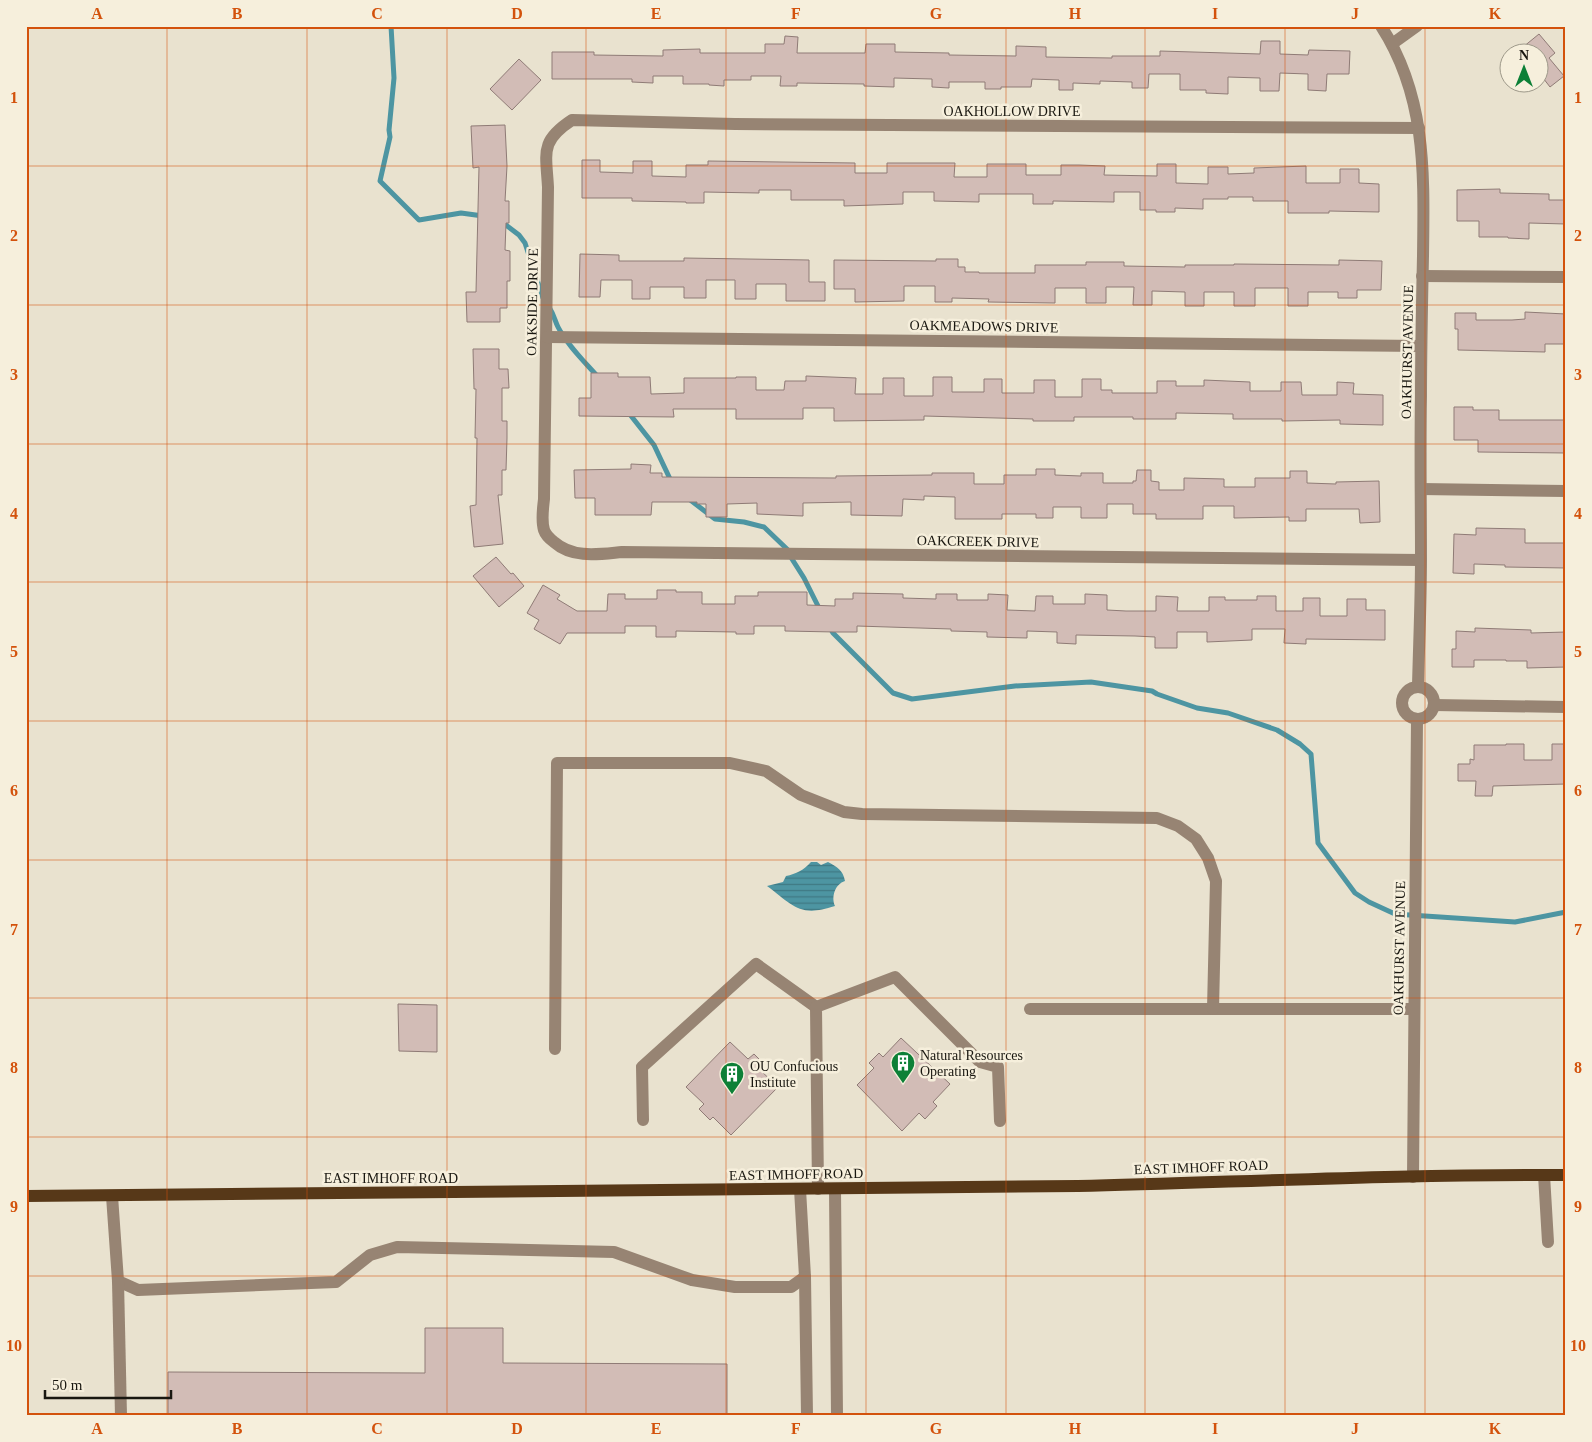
<svg xmlns="http://www.w3.org/2000/svg" width="1592" height="1442" font-family="Georgia,serif">
	<style>
		.water { fill: url(#water-rules) }
		.lines { fill: none; stroke-linecap: round; stroke-linejoin: round }
		.stream { stroke: #4d95a2; stroke-width: 5 }
		.building { fill: #d2bcb6; stroke: #8f7b76 }
		.minor { stroke: #978473; stroke-width: 12 }
		.major { stroke: #573818; stroke-width: 12 }
		.grid { fill: none; stroke: #d3520c; stroke-width: 1; stroke-opacity: 0.55 }
		.labels { text-anchor: middle; stroke-width: 5; stroke-linejoin: round; paint-order: stroke }
		.street-label { font-size: 14px; fill: #191710; stroke: #f6efdc }
		.poi-label { font-size: 14px; fill: #191710; stroke: #f6efdc; text-anchor: start }
		.neatline { fill: none; stroke: #d3520c; stroke-width: 2 }
		.grid-label { font-size: 16px; text-anchor: middle; font-weight: bold; fill: #d3520c }
	</style>
	<defs>
		<pattern id="water-rules" width="6" height="5" patternUnits="userSpaceOnUse" patternTransform="scale(1.25)"><rect width="6" height="5" fill="#4d95a2"/><path d="M0 2.5h6" fill="none" stroke="#3f7983"/></pattern>
	</defs>
	<rect width="100%" height="100%" fill="#e9e2cf"/>
	<path class="water" d="M 811,862 L 817,862 L 821,865 L 828,862 C 837,867 843,870 845,881 C 835,884 831,897 835,906 C 799,918 793,905 767,886 L 783,882 L 786,876 C 796,874 804,870 811,862 Z"/>
	<g class="lines">
		<g class="stream">
			<path d="M 391,26 L 394,78 L 389,130 L 390,137 L 380,181 L 419,220 L 461,213 L 483,216"/>
			<path d="M 502,222 L 519,235 L 525,243 L 543,298"/>
			<path d="M 550,309 C 554,315 555,321 558,327 C 568,346 584,361 598,377"/>
			<path d="M 628,412 L 654,445 L 671,481"/>
			<path d="M 689,499 L 715,519 L 744,522 L 764,527 L 789,551 L 792,559 L 804,578 L 820,610"/>
			<path d="M 829,626 L 833,633 L 893,693 L 912,699 L 1015,686 L 1091,682 L 1152,691 L 1157,694 L 1197,708 L 1228,713 L 1277,730 L 1300,744 L 1311,754 L 1318,843 L 1355,893 L 1369,902 L 1395,914 L 1515,922 L 1566,912"/>
		</g>
	</g>
	<g class="building">
		<path d="M 1539,34 L 1555,53 L 1549,58 L 1564,76 L 1550,87 L 1540,74 L 1540,52 L 1517,52 Z"/>
		<path d="M 785,36 L 798,37 L 797,53 L 865,53 L 866,44 L 895,44 L 895,52 L 949,53 L 949,55 L 1016,56 L 1016,46 L 1046,47 L 1046,57 L 1112,58 L 1112,56 L 1160,56 L 1160,51 L 1260,54 L 1261,41 L 1280,41 L 1280,54 L 1308,55 L 1309,50 L 1350,51 L 1349,74 L 1327,74 L 1326,91 L 1308,90 L 1308,74 L 1280,73 L 1279,91 L 1260,91 L 1260,78 L 1228,77 L 1228,94 L 1206,93 L 1206,90 L 1180,90 L 1180,74 L 1149,74 L 1148,88 L 1132,88 L 1132,82 L 1100,81 L 1100,84 L 1073,83 L 1073,90 L 1059,90 L 1059,80 L 1032,79 L 1031,87 L 1001,87 L 1001,89 L 985,89 L 985,82 L 949,82 L 949,88 L 932,87 L 932,79 L 894,78 L 894,87 L 864,86 L 864,84 L 797,83 L 797,86 L 780,86 L 781,76 L 751,76 L 751,80 L 724,80 L 724,86 L 709,85 L 709,84 L 683,84 L 683,76 L 653,76 L 653,83 L 632,82 L 632,79 L 552,79 L 552,52 L 594,52 L 594,55 L 663,56 L 663,50 L 700,49 L 700,53 L 765,53 L 765,44 L 784,44 Z"/>
		<path d="M 519,59 L 541,80 L 512,110 L 490,89 Z"/>
		<path d="M 505,125 L 507,166 L 505,201 L 509,201 L 509,223 L 506,223 L 505,250 L 510,251 L 510,281 L 507,281 L 507,308 L 500,308 L 500,322 L 467,322 L 466,292 L 476,292 L 479,167 L 473,168 L 471,126 Z"/>
		<path d="M 582,160 L 600,160 L 600,172 L 633,173 L 633,161 L 652,161 L 652,176 L 686,177 L 686,165 L 708,165 L 708,161 L 855,163 L 855,173 L 887,173 L 887,163 L 955,163 L 954,177 L 987,177 L 987,164 L 1026,164 L 1026,175 L 1061,175 L 1061,165 L 1079,165 L 1105,166 L 1104,175 L 1157,176 L 1157,164 L 1176,164 L 1176,183 L 1208,184 L 1208,167 L 1228,167 L 1228,174 L 1254,173 L 1254,168 L 1306,166 L 1306,183 L 1340,183 L 1340,169 L 1359,169 L 1359,183 L 1379,184 L 1379,212 L 1329,211 L 1329,213 L 1288,213 L 1288,201 L 1253,201 L 1253,197 L 1228,197 L 1228,199 L 1203,199 L 1203,209 L 1175,208 L 1175,212 L 1156,212 L 1156,210 L 1140,210 L 1140,192 L 1114,192 L 1114,202 L 1053,201 L 1053,204 L 1033,204 L 1033,194 L 979,194 L 979,202 L 934,201 L 934,192 L 903,192 L 903,204 L 844,206 L 844,200 L 791,200 L 791,190 L 759,190 L 759,193 L 704,192 L 704,203 L 686,203 L 686,202 L 632,201 L 632,198 L 582,198 Z"/>
		<path d="M 1500,189 L 1500,193 L 1549,194 L 1549,200 L 1566,200 L 1566,224 L 1529,223 L 1529,239 L 1508,238 L 1508,237 L 1479,237 L 1479,221 L 1457,221 L 1457,190 Z"/>
		<path d="M 580,254 L 619,255 L 619,261 L 684,261 L 684,258 L 809,260 L 809,282 L 825,282 L 825,301 L 786,301 L 786,284 L 756,284 L 756,299 L 735,299 L 735,280 L 706,280 L 706,298 L 684,298 L 684,287 L 650,287 L 650,299 L 632,299 L 632,280 L 601,280 L 600,297 L 579,297 Z"/>
		<path d="M 936,259 L 958,259 L 958,267 L 965,267 L 965,272 L 979,272 L 979,273 L 1035,273 L 1035,265 L 1086,265 L 1086,262 L 1124,262 L 1124,266 L 1185,267 L 1185,265 L 1234,265 L 1234,264 L 1339,265 L 1339,260 L 1382,261 L 1381,290 L 1357,290 L 1357,298 L 1338,298 L 1338,292 L 1308,292 L 1308,306 L 1288,306 L 1288,288 L 1255,288 L 1255,306 L 1234,306 L 1234,292 L 1204,292 L 1204,306 L 1185,306 L 1185,292 L 1152,291 L 1152,305 L 1133,305 L 1134,287 L 1106,287 L 1106,303 L 1086,303 L 1086,288 L 1055,288 L 1055,303 L 988,302 L 989,299 L 952,298 L 952,302 L 935,302 L 935,286 L 904,286 L 904,301 L 855,302 L 855,289 L 834,289 L 834,260 L 936,261 Z"/>
		<path d="M 1525,312 L 1566,314 L 1566,344 L 1545,344 L 1545,352 L 1458,350 L 1458,329 L 1455,329 L 1455,313 L 1476,313 L 1476,320 L 1512,320 L 1525,319 Z"/>
		<path d="M 473,349 L 499,349 L 499,369 L 508,369 L 509,388 L 502,388 L 502,421 L 507,421 L 507,438 L 506,470 L 502,470 L 502,495 L 498,495 L 503,544 L 474,547 L 470,506 L 476,505 L 477,438 L 475,438 L 476,389 L 474,389 Z"/>
		<path d="M 591,373 L 618,373 L 618,377 L 650,377 L 651,394 L 684,393 L 684,378 L 736,378 L 736,377 L 756,377 L 756,390 L 784,390 L 785,381 L 806,381 L 806,376 L 856,378 L 855,394 L 883,394 L 883,378 L 904,378 L 904,396 L 933,396 L 933,377 L 952,377 L 952,392 L 984,392 L 984,379 L 1002,379 L 1002,393 L 1034,393 L 1034,380 L 1055,380 L 1055,397 L 1082,397 L 1082,379 L 1101,379 L 1101,390 L 1112,390 L 1112,393 L 1157,393 L 1157,381 L 1176,381 L 1176,386 L 1204,386 L 1204,380 L 1250,382 L 1250,391 L 1281,391 L 1281,382 L 1301,382 L 1302,395 L 1337,395 L 1337,382 L 1354,383 L 1353,394 L 1383,395 L 1383,425 L 1340,424 L 1340,420 L 1282,421 L 1282,419 L 1233,419 L 1233,414 L 1176,413 L 1176,419 L 1133,419 L 1133,417 L 1074,417 L 1074,421 L 1033,421 L 1033,419 L 924,416 L 924,420 L 834,421 L 834,408 L 803,408 L 803,419 L 736,419 L 736,409 L 673,409 L 674,417 L 579,416 L 579,398 L 591,398 Z"/>
		<path d="M 1454,407 L 1473,407 L 1473,410 L 1499,410 L 1499,420 L 1566,420 L 1566,453 L 1478,452 L 1478,440 L 1454,440 Z"/>
		<path d="M 631,464 L 651,465 L 650,473 L 662,473 L 662,477 L 836,478 L 836,476 L 932,475 L 932,473 L 974,473 L 974,484 L 1004,484 L 1004,475 L 1036,475 L 1036,469 L 1055,469 L 1055,475 L 1081,476 L 1081,473 L 1103,473 L 1103,483 L 1133,483 L 1133,481 L 1136,481 L 1137,470 L 1151,470 L 1151,481 L 1159,482 L 1159,490 L 1184,490 L 1184,478 L 1224,479 L 1224,487 L 1255,487 L 1255,478 L 1290,478 L 1290,471 L 1307,471 L 1307,483 L 1336,484 L 1336,482 L 1379,481 L 1380,522 L 1360,523 L 1359,509 L 1306,509 L 1306,521 L 1289,521 L 1289,517 L 1234,518 L 1234,506 L 1203,506 L 1203,519 L 1156,519 L 1156,514 L 1133,514 L 1133,504 L 1107,504 L 1107,518 L 1081,518 L 1081,507 L 1053,507 L 1053,518 L 1036,518 L 1036,514 L 1002,514 L 1002,519 L 955,519 L 955,497 L 924,496 L 924,500 L 903,499 L 902,516 L 851,515 L 851,502 L 803,503 L 803,516 L 757,514 L 757,503 L 727,504 L 727,517 L 706,517 L 706,504 L 697,504 L 697,502 L 652,502 L 651,515 L 595,515 L 595,498 L 575,498 L 574,470 L 631,469 Z"/>
		<path d="M 1476,528 L 1525,529 L 1525,543 L 1566,543 L 1566,568 L 1505,567 L 1505,565 L 1474,564 L 1474,574 L 1453,573 L 1454,534 L 1476,535 Z"/>
		<path d="M 496,557 L 511,574 L 513,573 L 524,586 L 499,607 L 473,576 Z"/>
		<path d="M 543,585 L 560,595 L 557,599 L 577,611 L 607,611 L 608,594 L 625,594 L 625,599 L 657,599 L 657,590 L 676,590 L 676,592 L 702,592 L 702,604 L 735,604 L 735,596 L 758,596 L 758,592 L 807,592 L 807,605 L 835,606 L 835,599 L 853,599 L 853,593 L 903,594 L 903,598 L 936,599 L 936,594 L 957,594 L 957,600 L 988,600 L 988,594 L 1008,595 L 1007,610 L 1035,611 L 1036,596 L 1053,596 L 1053,604 L 1085,604 L 1085,594 L 1107,595 L 1107,610 L 1126,611 L 1156,611 L 1156,596 L 1178,597 L 1177,611 L 1209,611 L 1209,597 L 1225,597 L 1225,600 L 1257,600 L 1257,596 L 1276,596 L 1276,611 L 1303,611 L 1303,598 L 1320,598 L 1320,616 L 1347,616 L 1347,599 L 1366,599 L 1366,610 L 1385,610 L 1385,640 L 1306,639 L 1306,644 L 1284,643 L 1285,629 L 1252,629 L 1252,640 L 1207,642 L 1207,632 L 1177,632 L 1177,648 L 1155,648 L 1155,637 L 1135,636 L 1076,635 L 1076,644 L 1057,643 L 1057,632 L 1027,631 L 1027,638 L 987,637 L 987,632 L 951,631 L 951,629 L 857,626 L 857,632 L 835,632 L 785,631 L 785,626 L 754,626 L 754,634 L 736,634 L 736,632 L 676,631 L 676,637 L 656,637 L 656,626 L 625,626 L 625,633 L 567,633 L 560,644 L 534,629 L 539,620 L 527,613 Z"/>
		<path d="M 1475,628 L 1531,630 L 1531,633 L 1566,632 L 1566,667 L 1527,668 L 1527,661 L 1506,661 L 1506,660 L 1474,660 L 1474,667 L 1452,667 L 1452,649 L 1456,649 L 1456,631 L 1475,632 Z"/>
		<path d="M 1506,744 L 1524,744 L 1524,760 L 1552,760 L 1552,744 L 1566,744 L 1566,784 L 1493,786 L 1492,796 L 1475,796 L 1476,781 L 1458,781 L 1458,764 L 1470,764 L 1470,759 L 1474,760 L 1474,745 L 1506,745 Z"/>
		<path d="M 398,1004 L 437,1005 L 437,1052 L 399,1051 Z"/>
		<path d="M 901,1038 L 950,1084 L 933,1102 L 937,1106 L 925,1119 L 919,1113 L 902,1131 L 857,1085 L 874,1068 L 869,1063 L 879,1053 L 883,1057 Z"/>
		<path d="M 730,1042 L 748,1059 L 754,1054 L 764,1064 L 759,1069 L 778,1087 L 731,1135 L 713,1117 L 710,1120 L 699,1109 L 704,1104 L 686,1087 Z"/>
		<path d="M 425,1328 L 503,1328 L 503,1363 L 727,1364 L 727,1416 L 168,1416 L 168,1372 L 425,1373 Z"/>
	</g>
	<g class="lines">
		<g class="minor">
			<path d="M 1381,26 C 1427,97 1424,175 1423,256 C 1422,303 1421,349 1421,396 C 1420,450 1421,504 1421,558 C 1421,601 1419,644 1418,686"/>
			<path d="M 1392,44 L 1417,26"/>
			<path d="M 1419,128 L 735,124 L 572,120 C 540,141 546,152 548,187 L 544,499 C 543,509 541,520 544,530 C 546,536 550,539 554,542 C 573,559 600,554 622,552 L 1421,560"/>
			<path d="M 1422,276 L 1566,277"/>
			<path d="M 547,337 L 1421,346"/>
			<path d="M 1421,489 L 1566,491"/>
			<circle cx="1418" cy="703" r="16"/>
			<path d="M 1434,705 L 1566,707"/>
			<path d="M 1030,1009 L 1414,1009"/>
			<path d="M 555,1049 L 557,763 L 730,763 L 766,771 L 801,795 L 844,812 L 862,814 L 1157,818 L 1178,826 L 1196,839 L 1208,858 L 1216,881 L 1213,1009"/>
			<path d="M 643,1120 L 642,1067 L 756,964 L 816,1007"/>
			<path d="M 1544,1175 L 1548,1242"/>
			<path d="M 1413,1177 L 1417,720"/>
			<path d="M 818,1189 L 816,1007 L 895,977 L 980,1062 L 998,1067 L 1000,1121"/>
			<path d="M 835,1189 L 837,1416"/>
			<path d="M 112,1196 L 118,1281 L 138,1290 L 336,1282 L 370,1255 L 397,1247 L 614,1252 L 692,1280 L 735,1287 L 791,1287 L 805,1277 L 800,1189"/>
			<path d="M 805,1277 L 807,1416"/>
			<path d="M 118,1281 L 121,1416"/>
		</g>
		<path class="major" d="M 26,1196 C 377,1193 728,1192 1078,1186 C 1241,1182 1403,1174 1566,1175"/>
	</g>
	<path class="grid" d="M 167,26 L 167,1416M 307,26 L 307,1416M 447,26 L 447,1416M 586,26 L 586,1416M 726,26 L 726,1416M 866,26 L 866,1416M 1006,26 L 1006,1416M 1145,26 L 1145,1416M 1285,26 L 1285,1416M 1425,26 L 1425,1416M 26,166 L 1566,166M 26,305 L 1566,305M 26,444 L 1566,444M 26,582 L 1566,582M 26,721 L 1566,721M 26,860 L 1566,860M 26,998 L 1566,998M 26,1137 L 1566,1137M 26,1276 L 1566,1276"/>
	<defs>
		<symbol id="building-pin" viewBox="-11 -11 22 30"><path d="M0 17L-7.5 6A9.5 9.5 0 1 1 7.5 6Z" fill="#0d8037" stroke="#f6efdc"/><path d="M-4-6H4V6H1V3H-1V6H-4ZM-2.5-4.3h1.7v1.8h-1.7ZM.8-4.3h1.7v1.8H.8ZM-2.5-1h1.7V.8h-1.7ZM.8-1h1.7V.8H.8Z" fill="#fff"/></symbol>
	</defs>
	<g fill-rule="evenodd">
		<use href="#building-pin" x="889" y="1049" width="28" height="38"/>
		<use href="#building-pin" x="718" y="1060" width="28" height="38"/>
	</g>
	<g class="labels">
		<g class="street-label">
			<text x="1012" y="116">OAKHOLLOW DRIVE</text>
			<text transform="translate(532 302) rotate(-89)" y="5">OAKSIDE DRIVE</text>
			<text transform="translate(984 326) rotate(1)" y="5">OAKMEADOWS DRIVE</text>
			<text transform="translate(1407 352) rotate(-89)" y="5">OAKHURST AVENUE</text>
			<text transform="translate(978 541) rotate(1)" y="5">OAKCREEK DRIVE</text>
			<text transform="translate(1399 948) rotate(-89)" y="5">OAKHURST AVENUE</text>
			<text transform="translate(1201 1167) rotate(-2)" y="5">EAST IMHOFF ROAD</text>
			<text transform="translate(796 1174) rotate(-1)" y="5">EAST IMHOFF ROAD</text>
			<text x="391" y="1183">EAST IMHOFF ROAD</text>
		</g>
		<g class="poi-label">
			<text x="920" y="1060">Natural Resources<tspan x="920" dy="16">Operating</tspan></text>
			<text x="750" y="1071">OU Confucious<tspan x="750" dy="16">Institute</tspan></text>
		</g>
	</g>
	<rect width="1592" height="1442" fill="none" stroke="#f6efdc" stroke-width="55"/>
	<g transform="translate(1524 68)"><circle r="24" fill="#f6efdc" stroke="#9e998a"/>
	<path d="M0-4L9 19L0 12L-9 19Z" fill="#0d8037"/>
	<text y="-8" font-size="14" font-weight="bold" text-anchor="middle" fill="#191710">N</text>
	</g>
	<path d="M45 1390v8h126v-8" fill="none" stroke="#191710" stroke-width="2.5"/>
	<text x="52" y="1390" font-size="15" fill="#191710" stroke="#f6efdc" stroke-width="4" paint-order="stroke">50 m</text>
	<rect x="28" y="28" width="1536" height="1386" class="neatline"/>
	<g class="grid-label">
		<text x="97" y="19">A</text>
		<text x="237" y="19">B</text>
		<text x="377" y="19">C</text>
		<text x="517" y="19">D</text>
		<text x="656" y="19">E</text>
		<text x="796" y="19">F</text>
		<text x="936" y="19">G</text>
		<text x="1075" y="19">H</text>
		<text x="1215" y="19">I</text>
		<text x="1355" y="19">J</text>
		<text x="1495" y="19">K</text>
		<text x="14" y="103">1</text>
		<text x="1578" y="103">1</text>
		<text x="14" y="241">2</text>
		<text x="1578" y="241">2</text>
		<text x="14" y="380">3</text>
		<text x="1578" y="380">3</text>
		<text x="14" y="519">4</text>
		<text x="1578" y="519">4</text>
		<text x="14" y="657">5</text>
		<text x="1578" y="657">5</text>
		<text x="14" y="796">6</text>
		<text x="1578" y="796">6</text>
		<text x="14" y="935">7</text>
		<text x="1578" y="935">7</text>
		<text x="14" y="1073">8</text>
		<text x="1578" y="1073">8</text>
		<text x="14" y="1212">9</text>
		<text x="1578" y="1212">9</text>
		<text x="14" y="1351">10</text>
		<text x="1578" y="1351">10</text>
		<text x="97" y="1434">A</text>
		<text x="237" y="1434">B</text>
		<text x="377" y="1434">C</text>
		<text x="517" y="1434">D</text>
		<text x="656" y="1434">E</text>
		<text x="796" y="1434">F</text>
		<text x="936" y="1434">G</text>
		<text x="1075" y="1434">H</text>
		<text x="1215" y="1434">I</text>
		<text x="1355" y="1434">J</text>
		<text x="1495" y="1434">K</text>
	</g>
</svg>
